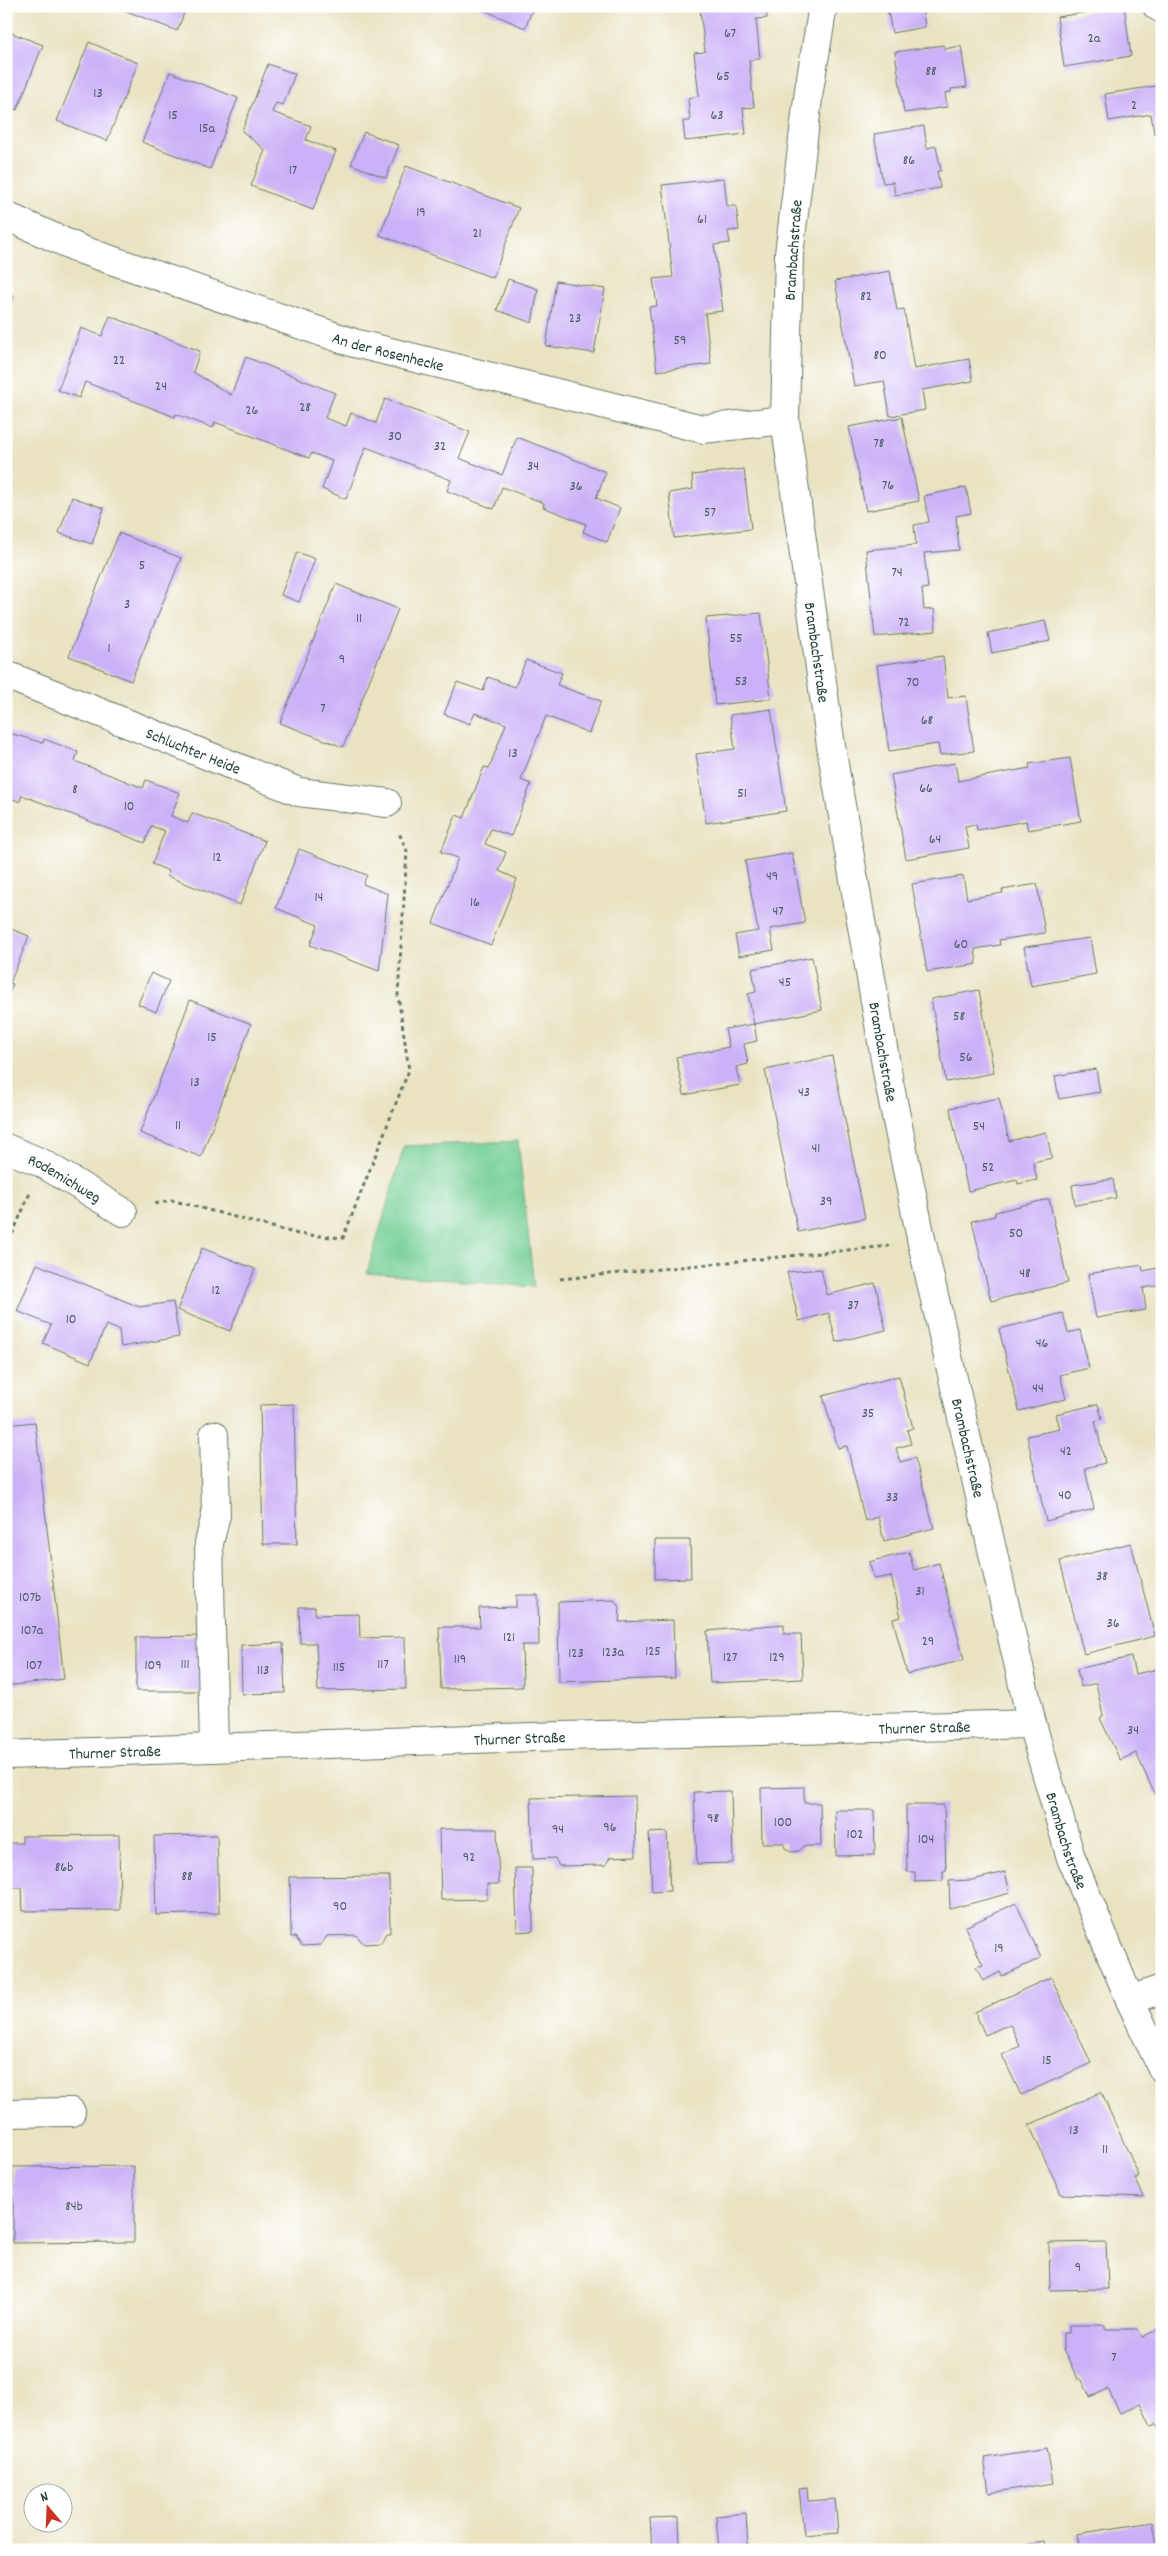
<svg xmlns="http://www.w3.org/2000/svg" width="1168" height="2556" font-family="Dekko,sans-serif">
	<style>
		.green { fill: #75cf95; stroke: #4a8664 }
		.building { fill: #cbb1f7 }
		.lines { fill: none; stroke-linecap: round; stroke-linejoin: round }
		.minor-casing { stroke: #676; stroke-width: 30 }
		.path { stroke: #676; stroke-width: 3; stroke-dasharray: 4 4; stroke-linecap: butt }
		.minor { stroke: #fff; stroke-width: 28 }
		.labels { text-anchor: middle; stroke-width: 4; stroke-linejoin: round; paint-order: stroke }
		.number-label { font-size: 14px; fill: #4a5a65 }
		.street-label { font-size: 16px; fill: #1f3d34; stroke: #fff }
	</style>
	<rect width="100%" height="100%" fill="#fff"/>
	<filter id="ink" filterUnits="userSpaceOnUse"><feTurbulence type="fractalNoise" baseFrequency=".02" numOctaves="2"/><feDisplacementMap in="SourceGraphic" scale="10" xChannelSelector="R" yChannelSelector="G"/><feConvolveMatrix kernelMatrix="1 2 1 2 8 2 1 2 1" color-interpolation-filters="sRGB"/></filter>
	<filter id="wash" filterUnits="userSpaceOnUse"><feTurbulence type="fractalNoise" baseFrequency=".0096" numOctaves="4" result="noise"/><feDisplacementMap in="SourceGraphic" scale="20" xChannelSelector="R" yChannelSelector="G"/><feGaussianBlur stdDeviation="1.12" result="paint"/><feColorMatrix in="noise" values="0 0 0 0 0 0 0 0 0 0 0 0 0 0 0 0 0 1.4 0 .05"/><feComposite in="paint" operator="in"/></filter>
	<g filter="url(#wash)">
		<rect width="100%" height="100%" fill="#e9e3c2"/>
		<path class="green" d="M 518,1141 L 534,1287 L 367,1273 L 404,1146 Z"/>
		<g id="blocks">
			<g class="building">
				<path d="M 114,6 L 187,6 L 177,31 Z"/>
				<path d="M 475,6 L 534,6 L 525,28 Z"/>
				<path d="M 711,6 L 766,6 L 767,18 L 756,19 L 760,59 L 749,60 L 754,107 L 743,108 L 746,134 L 685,141 L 683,121 L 690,121 L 688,98 L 699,96 L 694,53 L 705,52 L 700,10 L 711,9 Z"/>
				<path d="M 887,6 L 922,6 L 925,27 L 892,33 Z"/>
				<path d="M 1124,6 L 1131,56 L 1064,67 L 1057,17 Z"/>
				<path d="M 6,31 L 43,45 L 17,110 L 6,106 Z"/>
				<path d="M 89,42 L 138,63 L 107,141 L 57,121 Z"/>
				<path d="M 943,45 L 944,49 L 961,46 L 967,87 L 951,89 L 951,92 L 945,93 L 947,107 L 904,113 L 895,52 Z"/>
				<path d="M 268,64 L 295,74 L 283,105 L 276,103 L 272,112 L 311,126 L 306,140 L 336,151 L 313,210 L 251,186 L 265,150 L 242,131 Z"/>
				<path d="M 170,72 L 238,98 L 210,169 L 142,142 Z"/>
				<path d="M 1162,85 L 1162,132 L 1154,133 L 1151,114 L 1109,121 L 1105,94 Z"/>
				<path d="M 924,126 L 927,148 L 936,146 L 941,171 L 937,171 L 940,188 L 895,195 L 893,182 L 883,183 L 874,134 Z"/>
				<path d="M 364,132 L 399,145 L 386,178 L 351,164 Z"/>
				<path d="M 406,166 L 519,208 L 493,278 L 380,235 Z"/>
				<path d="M 724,178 L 727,206 L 736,206 L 739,230 L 728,231 L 730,243 L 714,245 L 723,311 L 705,313 L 711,364 L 657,371 L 649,307 L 657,306 L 653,279 L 673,277 L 662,185 Z"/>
				<path d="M 890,271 L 897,310 L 904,309 L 914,369 L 969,359 L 973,381 L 922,390 L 925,410 L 890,416 L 884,381 L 854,386 L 835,281 Z"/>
				<path d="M 508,279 L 538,289 L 532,323 L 497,310 Z"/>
				<path d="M 556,281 L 605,289 L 594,353 L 546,346 Z"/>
				<path d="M 6,292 L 14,296 L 6,316 Z"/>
				<path d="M 110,316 L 200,351 L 193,372 L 231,395 L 246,357 L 335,393 L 325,418 L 346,426 L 351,413 L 376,423 L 385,399 L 470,432 L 459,458 L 502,475 L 517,437 L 606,472 L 596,498 L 620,508 L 607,542 L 583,532 L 586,524 L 543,507 L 544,503 L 502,487 L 494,509 L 447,491 L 451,480 L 366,447 L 346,499 L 322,489 L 332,461 L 312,453 L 309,458 L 215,422 L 213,428 L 176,414 L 175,417 L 85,382 L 79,398 L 58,390 L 81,328 L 102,336 Z"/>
				<path d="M 902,417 L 919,501 L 866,511 L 849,427 Z"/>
				<path d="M 744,469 L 751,529 L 674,538 L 669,493 L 693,489 L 692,475 Z"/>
				<path d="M 966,487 L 971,513 L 956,516 L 959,550 L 924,553 L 928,588 L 922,589 L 924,610 L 934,609 L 936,631 L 875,637 L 866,550 L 916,545 L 914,525 L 929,522 L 924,496 Z"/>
				<path d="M 72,497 L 104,508 L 92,544 L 59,533 Z"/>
				<path d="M 119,533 L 181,558 L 131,681 L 69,656 Z"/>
				<path d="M 297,552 L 315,559 L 299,602 L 281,595 Z"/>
				<path d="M 336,584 L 398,609 L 343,747 L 280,723 Z"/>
				<path d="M 761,613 L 771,699 L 715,705 L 706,618 Z"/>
				<path d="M 1045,621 L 1050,641 L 992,653 L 988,633 Z"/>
				<path d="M 943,656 L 948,698 L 966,696 L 974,751 L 940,755 L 938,744 L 889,751 L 877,665 Z"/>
				<path d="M 526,660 L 562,673 L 557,685 L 601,701 L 589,733 L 546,716 L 521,780 L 531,784 L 511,836 L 491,829 L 485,844 L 506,852 L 499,871 L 517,879 L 491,945 L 433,923 L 458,858 L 441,852 L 456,815 L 464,818 L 484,767 L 489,768 L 506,724 L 475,713 L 470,724 L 444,714 L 457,682 L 483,691 L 488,677 L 515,687 Z"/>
				<path d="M 771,709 L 786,811 L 706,823 L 696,754 L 735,749 L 730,715 Z"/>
				<path d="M 6,732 L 43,743 L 44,739 L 78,752 L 75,761 L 143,788 L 146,780 L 180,793 L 171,816 L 188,823 L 192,813 L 265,841 L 240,905 L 167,876 L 169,871 L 152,864 L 165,831 L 151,826 L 145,843 L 22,795 L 20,802 L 6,796 Z"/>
				<path d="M 1070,758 L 1081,821 L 1028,830 L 1026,821 L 977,830 L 976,824 L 965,826 L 969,848 L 906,859 L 891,775 L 955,763 L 958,781 L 1030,768 L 1029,764 Z"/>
				<path d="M 299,849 L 367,875 L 363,884 L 388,894 L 379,971 L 310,945 L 318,925 L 276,908 Z"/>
				<path d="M 792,853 L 805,923 L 770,929 L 774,950 L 739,956 L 735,935 L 758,931 L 745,861 Z"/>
				<path d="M 963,876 L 967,899 L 1003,893 L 1002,890 L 1037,884 L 1045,933 L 999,940 L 1000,945 L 975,949 L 977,964 L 927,972 L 912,884 Z"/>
				<path d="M 6,927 L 29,936 L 10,983 L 13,984 L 6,1001 Z"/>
				<path d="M 1090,938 L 1096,974 L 1031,986 L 1024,947 Z"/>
				<path d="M 812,957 L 822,1010 L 754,1024 L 757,1041 L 744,1044 L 748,1064 L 736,1067 L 740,1085 L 684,1095 L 676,1057 L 729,1047 L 725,1029 L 754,1024 L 748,994 L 756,992 L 752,969 Z"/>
				<path d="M 151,973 L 169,981 L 156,1012 L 138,1004 Z"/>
				<path d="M 979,990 L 994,1073 L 946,1082 L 931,999 Z"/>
				<path d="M 190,1000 L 251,1024 L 201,1157 L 140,1133 Z"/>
				<path d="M 832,1056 L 865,1218 L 798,1232 L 765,1070 Z"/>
				<path d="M 1096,1069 L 1100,1092 L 1059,1099 L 1055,1076 Z"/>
				<path d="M 999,1098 L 1009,1141 L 1046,1132 L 1052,1158 L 1033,1162 L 1037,1180 L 1018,1184 L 1017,1180 L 968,1191 L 950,1108 Z"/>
				<path d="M 1113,1179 L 1116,1198 L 1075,1205 L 1072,1185 Z"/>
				<path d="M 1049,1199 L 1068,1283 L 991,1301 L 972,1221 L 995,1216 L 995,1212 Z"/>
				<path d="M 202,1248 L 255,1269 L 230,1331 L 177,1310 Z"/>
				<path d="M 37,1264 L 139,1307 L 173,1302 L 179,1337 L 121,1347 L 119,1330 L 106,1325 L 90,1363 L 43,1343 L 51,1325 L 17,1311 Z"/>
				<path d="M 1142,1265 L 1143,1271 L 1158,1268 L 1161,1285 L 1143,1288 L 1146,1310 L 1096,1318 L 1088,1274 Z"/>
				<path d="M 821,1269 L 827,1295 L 875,1283 L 886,1330 L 836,1342 L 829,1313 L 799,1321 L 787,1272 Z"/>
				<path d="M 1063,1313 L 1068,1333 L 1080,1330 L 1089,1368 L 1060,1375 L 1066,1399 L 1019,1411 L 999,1329 Z"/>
				<path d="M 899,1376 L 913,1428 L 907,1430 L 911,1444 L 896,1448 L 900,1462 L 915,1458 L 934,1528 L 884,1541 L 878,1517 L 865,1521 L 847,1446 L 838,1448 L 823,1396 Z"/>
				<path d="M 294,1404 L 297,1544 L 263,1544 L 260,1405 Z"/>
				<path d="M 1098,1404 L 1102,1419 L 1095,1421 L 1105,1463 L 1085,1468 L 1094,1509 L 1046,1521 L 1027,1436 L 1060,1429 L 1056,1414 Z"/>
				<path d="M 35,1422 L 64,1679 L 6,1686 L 6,1425 Z"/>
				<path d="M 655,1540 L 690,1540 L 691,1578 L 655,1579 Z"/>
				<path d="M 1131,1543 L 1155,1636 L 1084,1654 L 1060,1561 Z"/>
				<path d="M 909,1552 L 914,1570 L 939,1563 L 964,1660 L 907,1674 L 893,1619 L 901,1617 L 891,1576 L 874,1579 L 869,1562 Z"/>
				<path d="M 516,1595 L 538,1595 L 539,1645 L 522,1645 L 523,1687 L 441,1689 L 439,1627 L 480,1627 L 479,1608 L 516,1607 Z"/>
				<path d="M 614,1600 L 620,1608 L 619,1622 L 673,1620 L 675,1678 L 559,1682 L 558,1602 Z"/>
				<path d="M 299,1607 L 315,1607 L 315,1615 L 359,1614 L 360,1638 L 405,1637 L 406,1689 L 318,1691 L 316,1643 L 300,1643 Z"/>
				<path d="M 784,1624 L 784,1634 L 801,1634 L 803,1679 L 710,1683 L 707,1631 Z"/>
				<path d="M 202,1636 L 202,1691 L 136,1691 L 136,1637 Z"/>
				<path d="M 283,1643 L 285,1693 L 242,1694 L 241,1645 Z"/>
				<path d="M 1131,1657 L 1135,1674 L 1162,1668 L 1162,1792 L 1155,1795 L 1136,1753 L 1120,1760 L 1100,1718 L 1103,1716 L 1096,1683 L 1081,1687 L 1077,1669 Z"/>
				<path d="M 804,1787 L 804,1803 L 820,1803 L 821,1846 L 804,1846 L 799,1851 L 791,1852 L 785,1848 L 784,1843 L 762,1843 L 761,1788 Z"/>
				<path d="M 731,1791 L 733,1863 L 697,1864 L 694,1792 Z"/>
				<path d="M 635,1796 L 636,1856 L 610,1857 L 606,1865 L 559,1866 L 555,1858 L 533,1859 L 531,1798 Z"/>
				<path d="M 906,1805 L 944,1805 L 946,1871 L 943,1871 L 943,1881 L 915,1882 L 915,1872 L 907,1872 Z"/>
				<path d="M 835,1810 L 874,1810 L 875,1855 L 836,1856 Z"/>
				<path d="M 439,1829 L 497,1829 L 499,1884 L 487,1884 L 487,1899 L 441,1900 Z"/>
				<path d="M 667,1832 L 670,1891 L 652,1892 L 649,1833 Z"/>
				<path d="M 119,1835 L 120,1910 L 23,1911 L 22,1888 L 6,1888 L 6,1843 L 22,1843 L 22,1836 Z"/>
				<path d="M 217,1835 L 219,1913 L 156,1915 L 154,1836 Z"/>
				<path d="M 515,1868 L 532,1868 L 533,1931 L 517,1932 Z"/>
				<path d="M 1005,1872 L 1010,1893 L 950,1909 L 949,1881 L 972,1880 Z"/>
				<path d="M 389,1876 L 390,1933 L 386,1933 L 381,1943 L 364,1944 L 356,1935 L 327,1936 L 321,1945 L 302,1946 L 295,1937 L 291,1937 L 290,1877 Z"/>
				<path d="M 1016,1903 L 1041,1958 L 1002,1976 L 1000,1972 L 983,1981 L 976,1967 L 983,1965 L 965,1927 Z"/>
				<path d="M 1051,1977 L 1091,2063 L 1021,2095 L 1002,2055 L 1020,2046 L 1010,2024 L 985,2035 L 975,2012 Z"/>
				<path d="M 1101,2092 L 1139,2176 L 1135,2178 L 1144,2197 L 1061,2194 L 1029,2125 Z"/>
				<path d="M 134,2166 L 134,2242 L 13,2243 L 13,2167 Z"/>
				<path d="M 1106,2242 L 1108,2289 L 1050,2290 L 1049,2243 Z"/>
				<path d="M 1069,2325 L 1105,2325 L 1105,2329 L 1138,2329 L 1142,2337 L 1159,2329 L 1162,2335 L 1162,2436 L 1156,2424 L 1151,2426 L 1140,2403 L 1120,2413 L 1108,2389 L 1090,2397 L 1081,2378 L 1078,2379 L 1063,2350 L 1063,2333 L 1069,2333 Z"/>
				<path d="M 1047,2448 L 1053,2483 L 989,2493 L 984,2458 Z"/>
				<path d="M 807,2487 L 808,2501 L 835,2499 L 838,2533 L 804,2536 L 799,2488 Z"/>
				<path d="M 746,2513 L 748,2550 L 719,2550 L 716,2516 Z"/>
				<path d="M 679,2517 L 680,2550 L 652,2550 L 650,2518 Z"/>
				<path d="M 1153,2522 L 1158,2550 L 1079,2550 L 1076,2534 Z"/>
				<path d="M 1043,2542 L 1045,2550 L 1001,2550 L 1001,2549 Z"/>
				<path d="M 922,2543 L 923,2550 L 902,2550 L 902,2546 Z"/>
			</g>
		</g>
	</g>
	<g filter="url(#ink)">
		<use href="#blocks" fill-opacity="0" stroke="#676" stroke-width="1"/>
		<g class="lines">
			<defs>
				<g id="minor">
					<path id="s1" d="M 823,6 L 809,90 L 789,254 L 785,420 L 832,753 L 889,1082 L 922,1243 L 1032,1724 L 1071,1858 L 1130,2000 L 1162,2068"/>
					<path d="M 1157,6 L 1162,9"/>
					<path id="s2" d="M 6,216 L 82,250 L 354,343 L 703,429 L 785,420"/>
					<path id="s3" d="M 6,675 L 299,792 L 387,803"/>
					<path id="s4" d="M 6,1148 L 42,1163 L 123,1212"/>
					<path d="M 214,1748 L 209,1543 L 216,1515 L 214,1435"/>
					<path id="s5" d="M 6,1755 L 563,1736 L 1032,1724"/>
					<path d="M 1130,2000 L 1162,1989"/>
					<path d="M 6,2113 L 71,2112"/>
				</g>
			</defs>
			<use href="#minor" class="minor-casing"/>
			<g class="path">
				<path d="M 155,1204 L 171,1200 L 298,1234 L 343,1238 L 409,1070 L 398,995 L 407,851 L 399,833"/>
				<path d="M 6,1249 L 30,1193"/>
				<path d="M 560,1279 L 889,1246"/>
			</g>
			<use href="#minor" class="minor"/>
		</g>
	</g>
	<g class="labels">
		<g class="number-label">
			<text x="730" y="37">67</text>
			<text x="1094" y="42">2a</text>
			<text x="931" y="75">88</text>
			<text x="723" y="80">65</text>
			<text x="98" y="97">13</text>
			<text x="1134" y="109">2</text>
			<text x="173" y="119">15</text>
			<text x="717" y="119">63</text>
			<text x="207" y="132">15a</text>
			<text x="909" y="164">86</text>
			<text x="293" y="174">17</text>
			<text x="421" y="216">19</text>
			<text x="702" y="223">61</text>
			<text x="477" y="237">21</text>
			<text x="866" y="300">82</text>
			<text x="575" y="322">23</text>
			<text x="680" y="344">59</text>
			<text x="880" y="359">80</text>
			<text x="119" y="364">22</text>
			<text x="161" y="390">24</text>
			<text x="305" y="411">28</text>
			<text x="252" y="414">26</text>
			<text x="395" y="440">30</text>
			<text x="879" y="447">78</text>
			<text x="440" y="450">32</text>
			<text x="533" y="470">34</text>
			<text x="888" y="489">76</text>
			<text x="576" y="490">36</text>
			<text x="710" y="516">57</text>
			<text x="142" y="569">5</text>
			<text x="897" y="576">74</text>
			<text x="127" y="608">3</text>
			<text x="359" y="622">11</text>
			<text x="904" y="626">72</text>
			<text x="736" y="642">55</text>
			<text x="109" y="652">1</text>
			<text x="342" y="663">9</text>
			<text x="741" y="685">53</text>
			<text x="913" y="686">70</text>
			<text x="323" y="712">7</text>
			<text x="927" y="724">68</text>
			<text x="513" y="757">13</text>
			<text x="926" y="792">66</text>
			<text x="75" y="793">8</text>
			<text x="742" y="797">51</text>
			<text x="129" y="810">10</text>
			<text x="935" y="843">64</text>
			<text x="217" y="861">12</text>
			<text x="772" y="880">49</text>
			<text x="319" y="901">14</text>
			<text x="475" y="906">16</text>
			<text x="778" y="915">47</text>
			<text x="961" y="948">60</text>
			<text x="785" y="986">45</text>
			<text x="959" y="1020">58</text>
			<text x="212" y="1041">15</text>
			<text x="966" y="1061">56</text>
			<text x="195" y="1086">13</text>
			<text x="804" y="1096">43</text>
			<text x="178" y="1129">11</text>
			<text x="979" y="1130">54</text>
			<text x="816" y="1152">41</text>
			<text x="988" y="1171">52</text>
			<text x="826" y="1205">39</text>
			<text x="1016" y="1237">50</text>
			<text x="1025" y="1277">48</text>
			<text x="216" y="1294">12</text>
			<text x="853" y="1309">37</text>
			<text x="71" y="1323">10</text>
			<text x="1042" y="1347">46</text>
			<text x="1038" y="1392">44</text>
			<text x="868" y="1417">35</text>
			<text x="1066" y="1455">42</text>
			<text x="1065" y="1499">40</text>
			<text x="892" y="1501">33</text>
			<text x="1102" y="1580">38</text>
			<text x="920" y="1595">31</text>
			<text x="30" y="1601">107b</text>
			<text x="1113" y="1627">36</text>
			<text x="32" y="1634">107a</text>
			<text x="509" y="1641">121</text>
			<text x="928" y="1645">29</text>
			<text x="653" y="1655">125</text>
			<text x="613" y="1656">123a</text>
			<text x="576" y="1657">123</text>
			<text x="730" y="1661">127</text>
			<text x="777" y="1661">129</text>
			<text x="460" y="1663">119</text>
			<text x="185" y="1668">111</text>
			<text x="383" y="1668">117</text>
			<text x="34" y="1669">107</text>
			<text x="153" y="1669">109</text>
			<text x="339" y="1671">115</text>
			<text x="263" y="1674">113</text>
			<text x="1133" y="1734">34</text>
			<text x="713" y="1822">98</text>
			<text x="783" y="1826">100</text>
			<text x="610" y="1831">96</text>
			<text x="558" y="1833">94</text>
			<text x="855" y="1838">102</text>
			<text x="926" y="1843">104</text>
			<text x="469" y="1861">92</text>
			<text x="64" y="1871">86b</text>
			<text x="187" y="1880">88</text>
			<text x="340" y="1910">90</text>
			<text x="999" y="1952">19</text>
			<text x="1047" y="2064">15</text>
			<text x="1074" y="2134">13</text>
			<text x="1105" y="2153">11</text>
			<text x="74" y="2210">84b</text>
			<text x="1078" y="2271">9</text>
			<text x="1114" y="2361">7</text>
		</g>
		<g class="street-label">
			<text transform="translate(792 250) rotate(-86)" y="6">Brambachstraße</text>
			<text dy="6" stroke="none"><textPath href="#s2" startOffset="406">An der Rosenhecke</textPath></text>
			<text dy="6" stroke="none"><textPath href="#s1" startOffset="651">Brambachstraße</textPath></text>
			<text dy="6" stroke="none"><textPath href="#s3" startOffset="202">Schluchter Heide</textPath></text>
			<text dy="6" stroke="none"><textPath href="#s1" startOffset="1056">Brambachstraße</textPath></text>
			<text dy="6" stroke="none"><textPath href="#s4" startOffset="66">Rodemichweg</textPath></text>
			<text dy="6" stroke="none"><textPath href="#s1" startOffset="1461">Brambachstraße</textPath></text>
			<text dy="6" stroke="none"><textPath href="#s5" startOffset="919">Thurner Straße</textPath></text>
			<text dy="6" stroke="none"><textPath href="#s5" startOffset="514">Thurner Straße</textPath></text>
			<text dy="6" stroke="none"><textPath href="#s5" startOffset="109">Thurner Straße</textPath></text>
			<text dy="6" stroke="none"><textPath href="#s1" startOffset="1866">Brambachstraße</textPath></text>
		</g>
	</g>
	<rect width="1168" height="2556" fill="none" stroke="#fff" stroke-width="25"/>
	<g transform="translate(48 2508) rotate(341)"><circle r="24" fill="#ffffff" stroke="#a5b1ae"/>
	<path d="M0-4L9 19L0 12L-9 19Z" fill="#c8321e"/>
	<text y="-8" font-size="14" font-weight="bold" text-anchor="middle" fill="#1f3d34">N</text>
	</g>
</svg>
